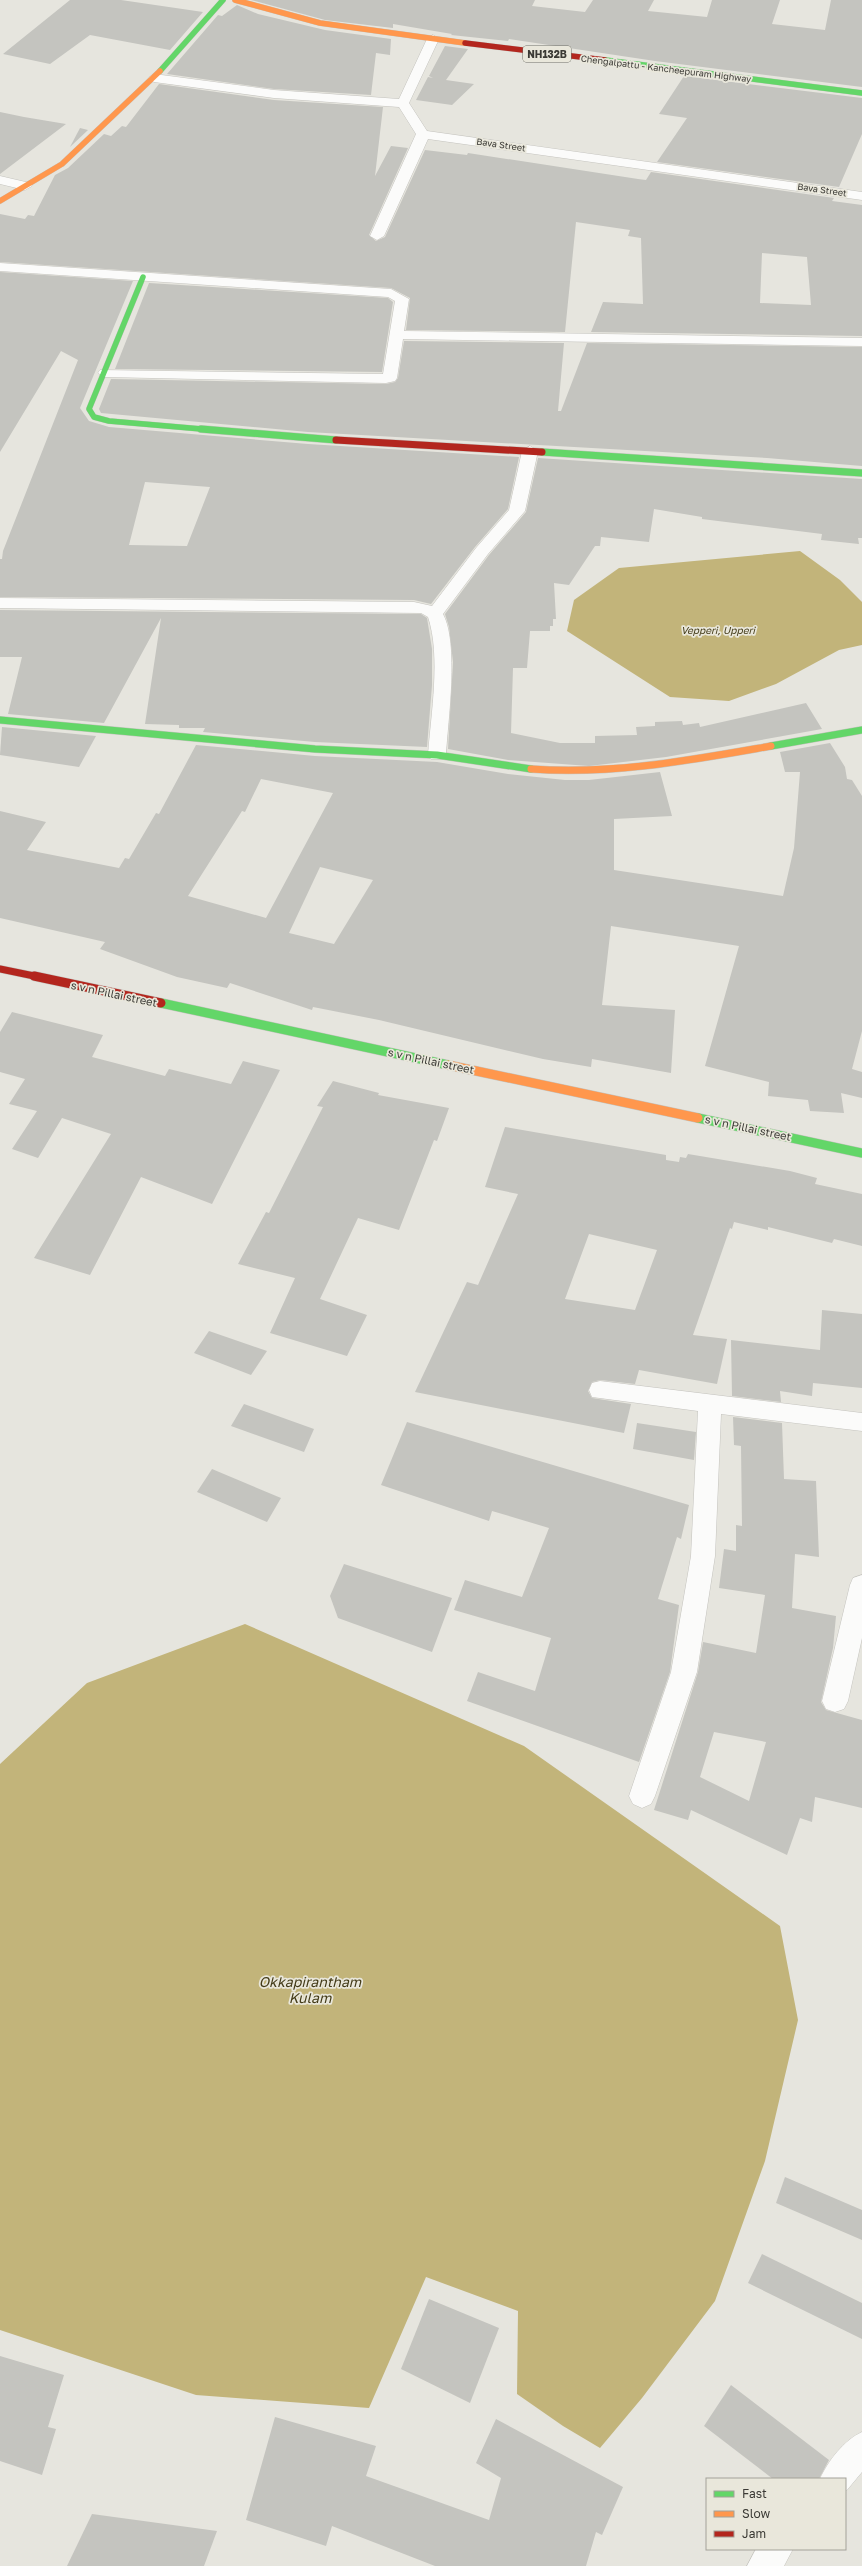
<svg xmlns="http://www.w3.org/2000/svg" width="862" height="2566" font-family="'Golos Text',sans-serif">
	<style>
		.water { fill: #c2b47a }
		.building { fill: #c4c4bf; fill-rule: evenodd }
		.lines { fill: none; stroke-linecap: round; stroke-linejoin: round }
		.street-casing { stroke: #c4c3be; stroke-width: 1 }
		.fast-far2-casing { stroke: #c4c3be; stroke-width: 6 }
		.fast-far1-casing { stroke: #c4c3be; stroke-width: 8 }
		.fast-casing { stroke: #c4c3be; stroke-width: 10 }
		.slow-far2-casing { stroke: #c4c3be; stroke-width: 6 }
		.slow-far1-casing { stroke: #c4c3be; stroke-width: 8 }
		.slow-casing { stroke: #c4c3be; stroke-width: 10 }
		.jam-far2-casing { stroke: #c4c3be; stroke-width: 6 }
		.jam-far1-casing { stroke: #c4c3be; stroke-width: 8 }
		.jam-casing { stroke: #c4c3be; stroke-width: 10 }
		.street { fill: #fbfbfa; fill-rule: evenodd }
		.fast-far2 { stroke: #63d668; stroke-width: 5.5 }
		.fast-far1 { stroke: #63d668; stroke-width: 7 }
		.fast { stroke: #63d668; stroke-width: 9 }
		.slow-far2 { stroke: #ff974d; stroke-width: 5.5 }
		.slow-far1 { stroke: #ff974d; stroke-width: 7 }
		.slow { stroke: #ff974d; stroke-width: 9 }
		.jam-far2 { stroke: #b3261e; stroke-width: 5.5 }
		.jam-far1 { stroke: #b3261e; stroke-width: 7 }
		.jam { stroke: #b3261e; stroke-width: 9 }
		.labels { text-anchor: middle; stroke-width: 3.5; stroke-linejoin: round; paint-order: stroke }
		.far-street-label { font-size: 9px; fill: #3b3a35; stroke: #e9e7db }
		.shield { fill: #e9e7db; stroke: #6f6e67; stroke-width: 1 }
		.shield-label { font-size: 10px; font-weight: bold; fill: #3b3a35 }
		.far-water-label { font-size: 10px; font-style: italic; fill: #433b18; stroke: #e9e7db }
		.street-label { font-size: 11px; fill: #3b3a35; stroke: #e9e7db }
		.near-water-label { font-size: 14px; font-style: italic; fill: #433b18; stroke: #e9e7db }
	</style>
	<rect width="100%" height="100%" fill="#e6e5de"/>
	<g class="water">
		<path d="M 800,551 L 840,580 L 862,602 L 862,645 L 839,650 L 776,684 L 729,701 L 670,697 L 567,631 L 574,600 L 619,568 Z"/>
		<path d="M 245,1624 L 524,1746 L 780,1926 L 798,2020 L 765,2161 L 715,2301 L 642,2398 L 600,2448 L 563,2426 L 517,2394 L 518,2311 L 426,2277 L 369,2408 L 196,2395 L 0,2330 L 0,1764 L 87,1683 Z"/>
	</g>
	<g class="building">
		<path d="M 70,0 L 121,0 L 203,12 L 170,50 L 90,35 L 50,64 L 3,54 Z"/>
		<path d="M 251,0 L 535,0 L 532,6 L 585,12 L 593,0 L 654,0 L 648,11 L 707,17 L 712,0 L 780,0 L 772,24 L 825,30 L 831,0 L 862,0 L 862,87 L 655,61 L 509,39 L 508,41 L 451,35 L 452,34 L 393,24 L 393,28 L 325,20 Z"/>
		<path d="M 237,5 L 258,14 L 325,30 L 391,39 L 390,55 L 376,53 L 371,95 L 274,89 L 167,74 L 218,15 L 222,16 Z"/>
		<path d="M 445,46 L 468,49 L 446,80 L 474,84 L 452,105 L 416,100 L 428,77 L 433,78 L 429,76 Z"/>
		<path d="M 684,76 L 862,98 L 862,134 L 839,187 L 657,162 L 687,118 L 659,114 Z"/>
		<path d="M 159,84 L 274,100 L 383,107 L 375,176 L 391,146 L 408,148 L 369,235 L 376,241 L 385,237 L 425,150 L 467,155 L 468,153 L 638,179 L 646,180 L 651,172 L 834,198 L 832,201 L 862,205 L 862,336 L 591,332 L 603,302 L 643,304 L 641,238 L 628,236 L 630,230 L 576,222 L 565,332 L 406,330 L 410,298 L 391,288 L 0,262 L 0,214 L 25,219 L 28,215 L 34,216 L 55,175 L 68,168 L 104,134 L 111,136 L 122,126 L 126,127 ZM 762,253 L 807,257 L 811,305 L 760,303 Z"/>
		<path d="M 0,112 L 24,117 L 66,124 L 0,174 Z"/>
		<path d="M 80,128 L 88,130 L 70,147 Z"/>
		<path d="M 0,272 L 133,281 L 80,408 L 89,421 L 109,427 L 308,444 L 519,457 L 508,509 L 475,547 L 431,604 L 414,600 L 0,597 L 0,559 L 2,559 L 3,551 L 78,360 L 61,351 L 0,452 ZM 145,482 L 210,487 L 187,546 L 129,545 Z"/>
		<path d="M 149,283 L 388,298 L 393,302 L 382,372 L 115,369 Z"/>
		<path d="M 404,341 L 564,343 L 558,411 L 561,411 L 587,343 L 862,347 L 862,466 L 767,458 L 308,432 L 101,413 L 99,409 L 111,379 L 386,384 L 395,382 L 398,378 Z"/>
		<path d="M 538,458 L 862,479 L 862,538 L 858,538 L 859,544 L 821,540 L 822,534 L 702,519 L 702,517 L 654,509 L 649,542 L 601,537 L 600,546 L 595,546 L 569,585 L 554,583 L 556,619 L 553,619 L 553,626 L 550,626 L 550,631 L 530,631 L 527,668 L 513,668 L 511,733 L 560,743 L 595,743 L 595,736 L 637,735 L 636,727 L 655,726 L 655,722 L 682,721 L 683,725 L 699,723 L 700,727 L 806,703 L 822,729 L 666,757 L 589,766 L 508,760 L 448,749 L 453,662 L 449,627 L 445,614 L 489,555 L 526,512 Z"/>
		<path d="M 0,610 L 421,614 L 427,618 L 432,649 L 432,685 L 427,747 L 315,742 L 203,732 L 205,728 L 179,728 L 179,725 L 145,724 L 161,618 L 104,723 L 8,714 L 22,657 L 0,657 Z"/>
		<path d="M 2,727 L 96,736 L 79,767 L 0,755 Z"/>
		<path d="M 830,743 L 845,767 L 847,779 L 852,780 L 862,796 L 862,1031 L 852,1069 L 862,1072 L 862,1098 L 841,1093 L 844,1113 L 810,1111 L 808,1100 L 768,1096 L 769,1082 L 705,1066 L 739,946 L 611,926 L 602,1005 L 675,1010 L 671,1073 L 592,1059 L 591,1067 L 543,1059 L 379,1020 L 313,1007 L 312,1010 L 230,983 L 227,988 L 177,977 L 100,949 L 105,942 L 0,918 L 0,811 L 46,822 L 27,850 L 119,868 L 125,858 L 129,859 L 156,813 L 159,814 L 196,745 L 315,756 L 437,762 L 508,774 L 565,780 L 589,780 L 660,772 L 672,816 L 614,819 L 614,870 L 783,896 L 794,848 L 800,772 L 785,772 L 780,752 ZM 261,779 L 333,793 L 266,918 L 188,896 L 242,811 L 245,812 ZM 320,867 L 373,880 L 334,944 L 289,933 Z"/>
		<path d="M 12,1012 L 103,1035 L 92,1057 L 165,1076 L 169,1069 L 231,1084 L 243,1061 L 280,1070 L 212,1204 L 141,1177 L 90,1275 L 34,1258 L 111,1134 L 62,1118 L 38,1158 L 12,1149 L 37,1111 L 9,1104 L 25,1079 L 0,1072 L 0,1032 Z"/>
		<path d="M 333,1081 L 379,1093 L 378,1095 L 449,1108 L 437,1141 L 434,1140 L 399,1230 L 358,1218 L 320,1299 L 367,1315 L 347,1356 L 270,1333 L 295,1278 L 238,1264 L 266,1212 L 269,1213 L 323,1107 L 317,1106 Z"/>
		<path d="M 505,1127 L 666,1155 L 666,1160 L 679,1162 L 680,1157 L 686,1158 L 688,1154 L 790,1171 L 817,1178 L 815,1184 L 862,1194 L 862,1246 L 834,1239 L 832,1243 L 768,1227 L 768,1230 L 734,1222 L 732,1229 L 730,1228 L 693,1335 L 727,1339 L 717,1384 L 639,1370 L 635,1384 L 600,1380 L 592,1382 L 588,1391 L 592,1398 L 631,1404 L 624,1433 L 415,1392 L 467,1282 L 478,1285 L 518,1194 L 485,1187 ZM 589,1234 L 657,1250 L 635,1310 L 565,1299 Z"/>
		<path d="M 822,1310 L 862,1314 L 862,1388 L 813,1383 L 812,1396 L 780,1391 L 781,1402 L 732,1396 L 731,1340 L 820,1350 Z"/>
		<path d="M 209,1331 L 267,1351 L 251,1375 L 194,1353 Z"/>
		<path d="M 244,1404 L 314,1429 L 304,1452 L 231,1426 Z"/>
		<path d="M 733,1417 L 782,1423 L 784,1479 L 816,1481 L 819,1557 L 795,1554 L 792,1608 L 836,1616 L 833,1648 L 821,1702 L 826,1710 L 862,1720 L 862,1808 L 815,1797 L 812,1822 L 800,1818 L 787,1855 L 691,1810 L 688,1820 L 654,1810 L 698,1672 L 703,1642 L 756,1653 L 765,1595 L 719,1588 L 724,1549 L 736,1551 L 736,1525 L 742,1526 L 741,1446 L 734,1445 ZM 714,1732 L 766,1742 L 749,1801 L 700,1777 Z"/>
		<path d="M 407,1422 L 689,1505 L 681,1539 L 677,1537 L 658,1599 L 679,1605 L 670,1672 L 639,1762 L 467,1701 L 478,1672 L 535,1691 L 551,1638 L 454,1610 L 465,1580 L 522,1597 L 549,1528 L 492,1511 L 489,1521 L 381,1485 Z"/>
		<path d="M 637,1423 L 696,1432 L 694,1460 L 633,1449 Z"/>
		<path d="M 212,1469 L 281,1498 L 267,1522 L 197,1492 Z"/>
		<path d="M 344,1564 L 452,1598 L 432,1652 L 338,1618 L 330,1596 Z"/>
		<path d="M 785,2177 L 862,2210 L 862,2240 L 776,2203 Z"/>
		<path d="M 762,2254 L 862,2303 L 862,2339 L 748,2283 Z"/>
		<path d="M 429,2299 L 499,2328 L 470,2403 L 401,2369 Z"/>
		<path d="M 0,2356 L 64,2375 L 48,2427 L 56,2429 L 42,2475 L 0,2461 Z"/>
		<path d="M 731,2385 L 829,2460 L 819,2479 L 773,2479 L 704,2426 Z"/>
		<path d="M 275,2417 L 376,2446 L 366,2476 L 489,2520 L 501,2478 L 476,2463 L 496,2419 L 623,2487 L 602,2535 L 596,2532 L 586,2566 L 435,2566 L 332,2526 L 326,2546 L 246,2520 Z"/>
		<path d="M 92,2514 L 217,2531 L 204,2566 L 67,2566 Z"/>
	</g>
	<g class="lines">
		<defs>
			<g id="street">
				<path d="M 433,35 L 439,39 L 409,103 L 427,131 L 862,192 L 862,200 L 428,139 L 384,236 L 377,240 L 370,236 L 416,134 L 399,107 L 274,98 L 154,82 L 148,78 L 154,74 L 274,90 L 399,99 L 427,39 Z"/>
				<path d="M 0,176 L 30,183 L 32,186 L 25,190 L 0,184 Z"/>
				<path d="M 0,263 L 391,289 L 409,299 L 404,331 L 862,338 L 862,346 L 403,339 L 397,378 L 395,381 L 386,383 L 105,377 L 98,373 L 100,370 L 383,374 L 395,301 L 388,297 L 0,271 Z"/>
				<path d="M 530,446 L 538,451 L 525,511 L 488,554 L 443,614 C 459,643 448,721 446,755 L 443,759 L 431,759 L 428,755 C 431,714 441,656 428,617 L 421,613 L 0,608 L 0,598 L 414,602 L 432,606 L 476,548 L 509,510 L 522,451 Z"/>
				<path d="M 600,1381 L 862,1413 L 862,1431 L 721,1414 L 715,1556 L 697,1672 L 655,1796 L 651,1804 L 642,1808 L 633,1804 L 629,1796 L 671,1672 L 691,1556 L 698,1411 L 592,1397 L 589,1390 L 592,1383 Z"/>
				<path d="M 862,1575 L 862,1638 L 848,1701 L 844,1709 L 835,1712 L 826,1709 L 822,1701 L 850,1585 L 853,1578 Z"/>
				<path d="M 862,2432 L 862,2472 L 847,2490 L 845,2491 L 845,2479 L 820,2479 C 828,2461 844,2440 862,2432 Z"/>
				<path d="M 756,2549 L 793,2549 L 784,2566 L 747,2566 Z"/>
			</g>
			<g id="fast-far2">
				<path d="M 605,60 L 862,93"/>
				<path d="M 160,71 L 223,0"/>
				<path d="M 143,277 L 89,409 L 94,417 L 109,421 L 213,430"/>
			</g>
			<g id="fast-far1">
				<path d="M 201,429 L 336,440"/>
				<path d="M 542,452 L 862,473"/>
				<path d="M 0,720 L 315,749 L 437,755 L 531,769"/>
				<path d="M 771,746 L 862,730"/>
			</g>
			<g id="fast">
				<path d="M 161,1003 L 448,1065"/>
				<path d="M 698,1118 L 862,1153"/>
			</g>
			<g id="slow-far2">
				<path d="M 235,0 L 320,23 L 465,43"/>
				<path d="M 0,201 L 62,164 L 160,71"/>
			</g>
			<path id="slow-far1" d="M 531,769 C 613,775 691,760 771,746"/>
			<path id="slow" d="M 448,1065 L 698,1118"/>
			<path id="jam-far2" d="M 465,43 L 605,60"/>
			<g id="jam-far1">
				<path d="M 336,440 L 542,452"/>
				<path d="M 0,969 L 39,977"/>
			</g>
			<path id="jam" d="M 34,976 L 161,1003"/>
		</defs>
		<use href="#street" class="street-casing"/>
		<use href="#fast-far2" class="fast-far2-casing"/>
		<use href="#fast-far1" class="fast-far1-casing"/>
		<use href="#fast" class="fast-casing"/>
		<use href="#slow-far2" class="slow-far2-casing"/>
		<use href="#slow-far1" class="slow-far1-casing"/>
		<use href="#slow" class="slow-casing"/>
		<use href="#jam-far2" class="jam-far2-casing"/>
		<use href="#jam-far1" class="jam-far1-casing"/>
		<use href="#jam" class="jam-casing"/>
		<use href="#street" class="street"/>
		<use href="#fast-far2" class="fast-far2"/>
		<use href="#fast-far1" class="fast-far1"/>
		<use href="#fast" class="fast"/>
		<use href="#slow-far2" class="slow-far2"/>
		<use href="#slow-far1" class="slow-far1"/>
		<use href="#slow" class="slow"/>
		<use href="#jam-far2" class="jam-far2"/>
		<use href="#jam-far1" class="jam-far1"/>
		<use href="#jam" class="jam"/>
	</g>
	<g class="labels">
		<g class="far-street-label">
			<text transform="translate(666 69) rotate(7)" y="3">Chengalpattu - Kancheepuram Highway</text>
			<text transform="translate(501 145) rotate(8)" y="3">Bava Street</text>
			<text transform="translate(822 190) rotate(8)" y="3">Bava Street</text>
		</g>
		<rect class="shield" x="523" y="46" width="48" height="16" rx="3"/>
		<g class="shield-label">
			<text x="547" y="58">NH132B</text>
		</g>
		<g class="far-water-label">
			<text x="718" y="634">Vepperi, Upperi</text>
		</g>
		<g class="street-label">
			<text transform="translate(114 994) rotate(12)" y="4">s v n Pillai street</text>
			<text transform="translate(431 1061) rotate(12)" y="4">s v n Pillai street</text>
			<text transform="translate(748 1128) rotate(12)" y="4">s v n Pillai street</text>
		</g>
		<g class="near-water-label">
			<text x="310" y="1987">Okkapirantham<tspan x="310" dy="16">Kulam</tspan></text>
		</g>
	</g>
	<rect x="706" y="2478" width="140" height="72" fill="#e9e7db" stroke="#a3a299"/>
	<rect x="714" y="2491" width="20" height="6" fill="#63d668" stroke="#a3a299"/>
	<text x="742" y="2498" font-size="12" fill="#3b3a35">Fast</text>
	<rect x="714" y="2511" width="20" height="6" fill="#ff974d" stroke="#a3a299"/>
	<text x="742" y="2518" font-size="12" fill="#3b3a35">Slow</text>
	<rect x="714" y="2531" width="20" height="6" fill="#b3261e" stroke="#a3a299"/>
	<text x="742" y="2538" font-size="12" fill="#3b3a35">Jam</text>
</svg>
